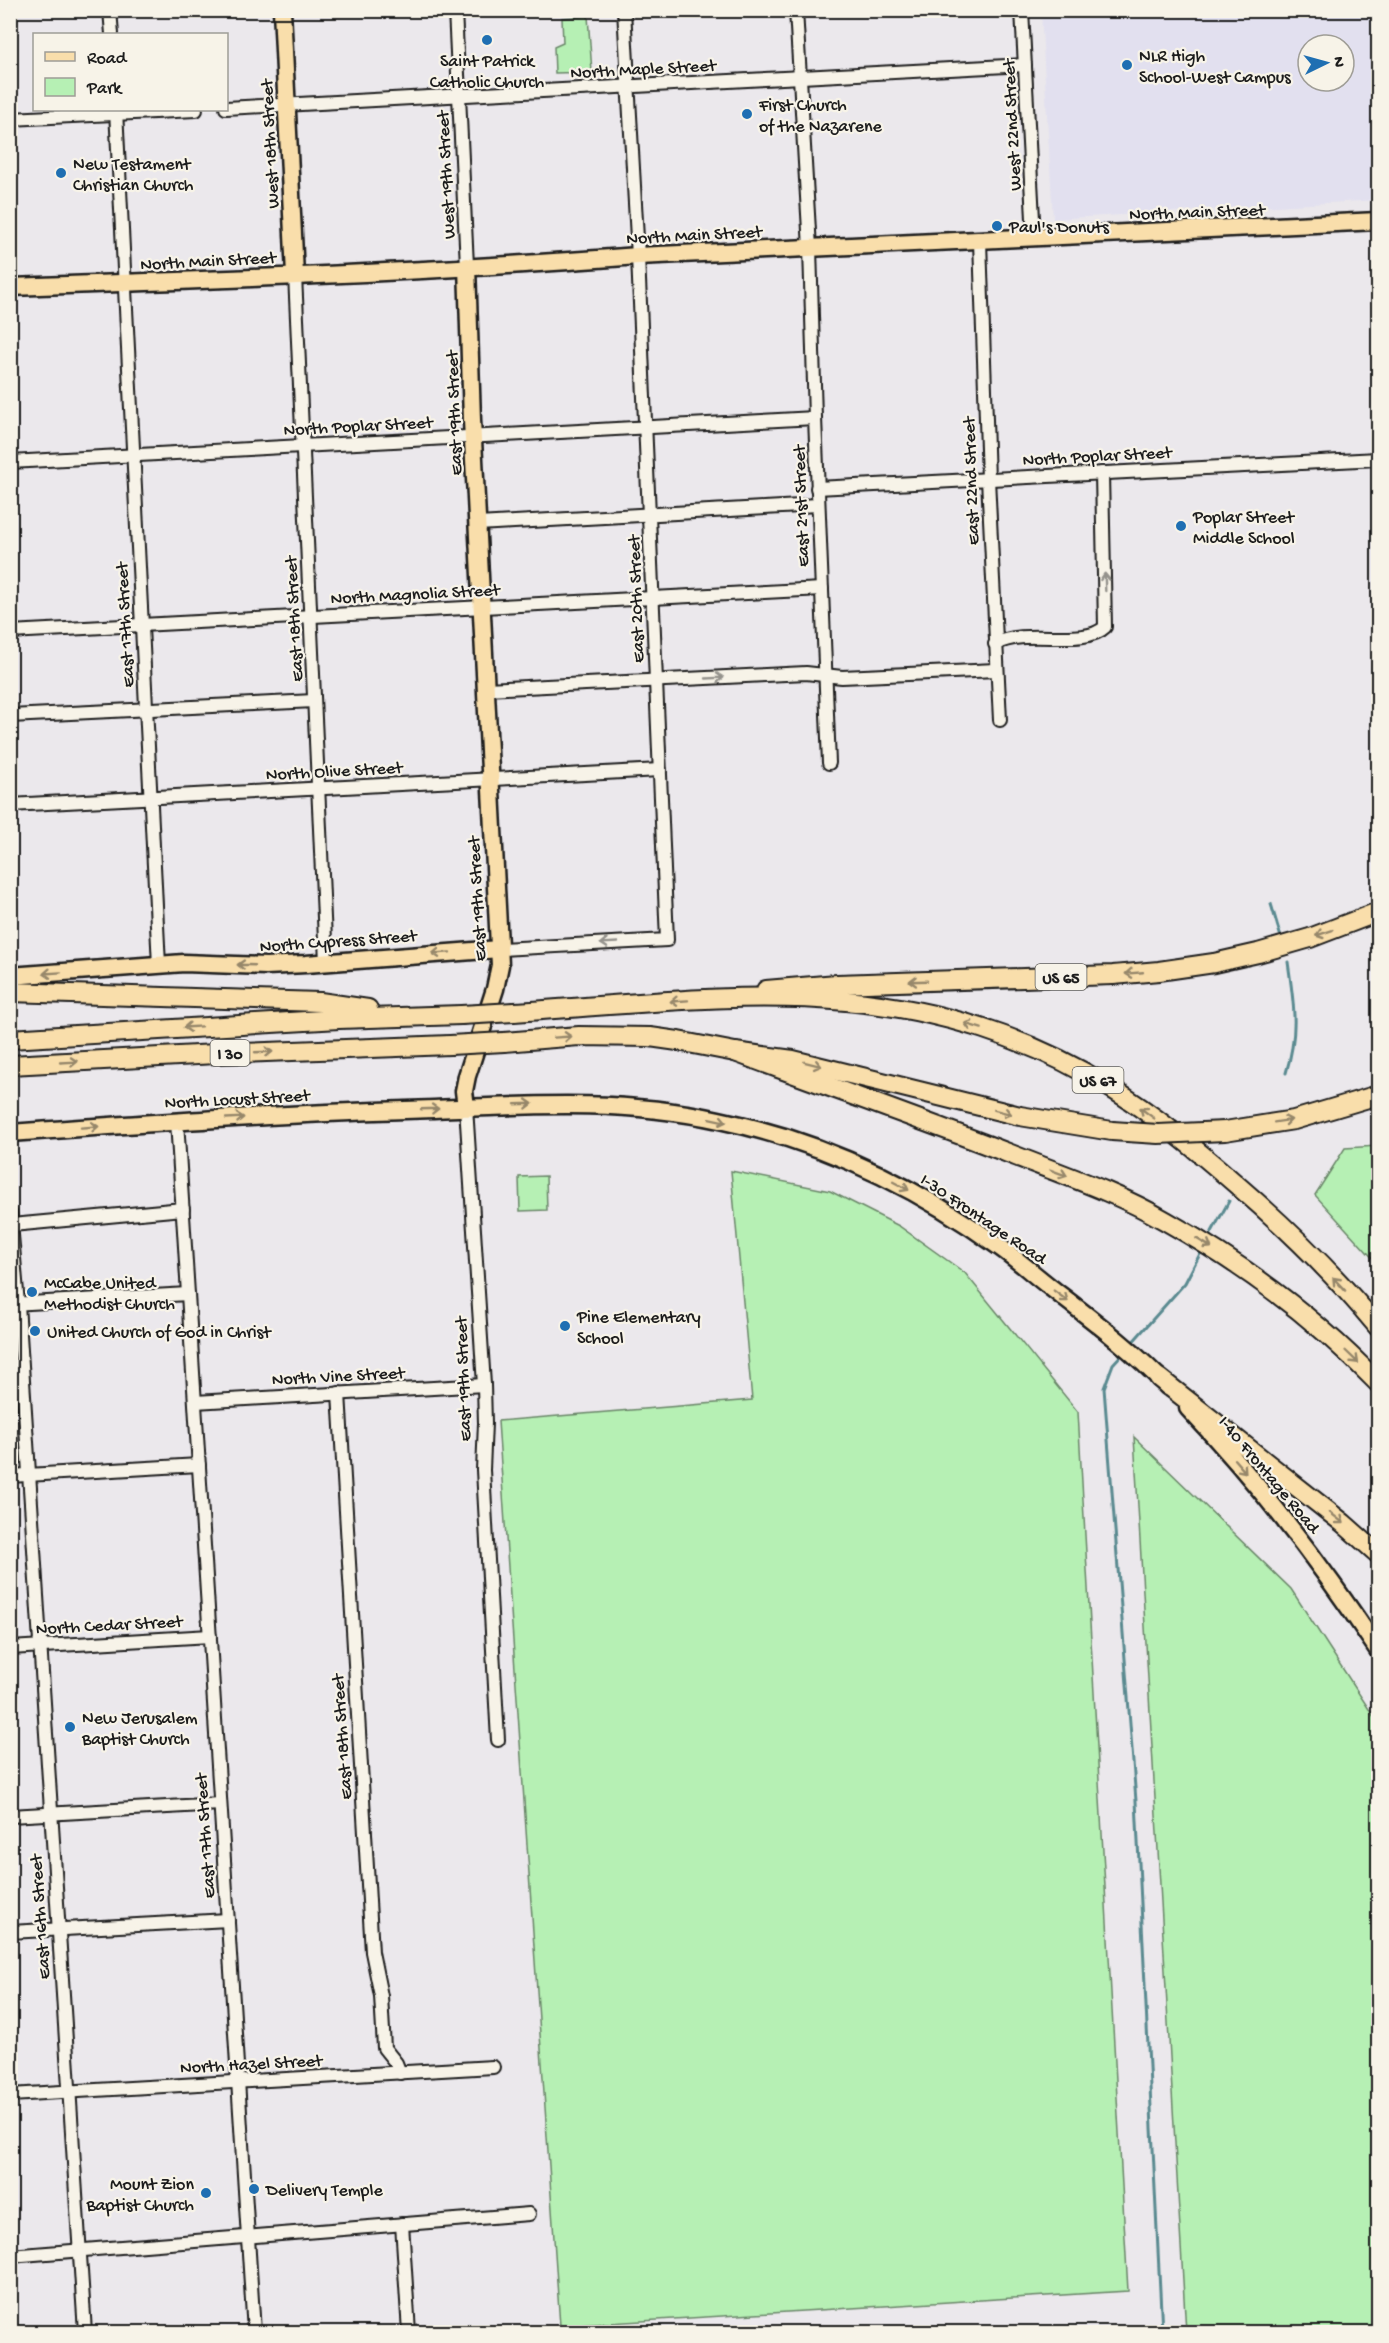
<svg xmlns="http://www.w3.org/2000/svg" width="1389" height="2343" font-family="'Gochi Hand',sans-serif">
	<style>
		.built { fill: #e2e0ef; fill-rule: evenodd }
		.green { fill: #b6f0b4; stroke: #698668; stroke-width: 1.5 }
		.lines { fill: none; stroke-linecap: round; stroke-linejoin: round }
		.stream { stroke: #5a8a90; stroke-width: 3 }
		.minor-casing { stroke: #1c1c1c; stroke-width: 16 }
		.major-casing { stroke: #1c1c1c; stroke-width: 21 }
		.highway-casing { stroke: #1c1c1c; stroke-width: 22 }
		.minor { stroke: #f7f3e8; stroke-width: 12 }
		.major { stroke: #f9deab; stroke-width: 16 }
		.highway { stroke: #f9deab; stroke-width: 18 }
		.highway-bridge-casing { stroke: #1c1c1c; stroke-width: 22; stroke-linecap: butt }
		.highway-bridge { stroke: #f9deab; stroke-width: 18 }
		.oneway { stroke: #94928c }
		.oneway2 { stroke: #96876b }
		.poi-dot { fill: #1f6fb2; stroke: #f7f3e8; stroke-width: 2 }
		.labels { text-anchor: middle; stroke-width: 4.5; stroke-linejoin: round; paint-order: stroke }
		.shield { fill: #f7f3e8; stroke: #5e5c59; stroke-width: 1.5 }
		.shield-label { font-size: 16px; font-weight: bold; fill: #1c1c1c }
		.poi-label { font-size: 18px; fill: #1c1c1c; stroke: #f7f3e8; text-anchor: start }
		.street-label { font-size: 18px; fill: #1c1c1c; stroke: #f7f3e8 }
	</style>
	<rect width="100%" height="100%" fill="#ebe8ec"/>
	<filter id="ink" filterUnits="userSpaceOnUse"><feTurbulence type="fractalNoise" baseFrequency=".0167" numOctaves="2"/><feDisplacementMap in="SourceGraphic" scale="12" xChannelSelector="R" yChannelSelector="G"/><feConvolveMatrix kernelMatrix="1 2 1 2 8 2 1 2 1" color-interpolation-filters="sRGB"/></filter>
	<g filter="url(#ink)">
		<path class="built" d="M 1041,11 L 1378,11 L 1378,200 L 1053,219 ZM 1308,45 L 1344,45 L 1344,81 L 1308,81 Z"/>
		<g class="green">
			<path d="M 588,16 L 592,72 L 555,73 L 554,47 L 563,43 L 562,18 Z"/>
			<path d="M 1378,1146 L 1378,1264 L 1315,1195 L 1345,1148 Z"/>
			<path d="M 731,1171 L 830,1191 L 899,1226 L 965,1273 L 1078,1412 L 1128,2291 L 560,2326 L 498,1421 L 752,1400 Z"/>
			<path d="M 546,1176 L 547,1210 L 520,1211 L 519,1177 Z"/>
			<path d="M 1134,1437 L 1291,1589 L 1378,1723 L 1378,2332 L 1186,2332 Z"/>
		</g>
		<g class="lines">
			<g class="stream">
				<path d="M 1271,904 L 1280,934"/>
				<path d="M 1286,1073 C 1299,1031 1294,1005 1288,962"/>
				<path d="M 1208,1239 L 1229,1201"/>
				<path d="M 1130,1345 L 1185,1283 L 1202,1250"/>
				<path d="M 1124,1352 L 1113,1364 L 1104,1388 L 1136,1801 L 1162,2332"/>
			</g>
			<defs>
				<g id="minor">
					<path d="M 110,10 L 112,34"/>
					<path d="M 455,10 L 467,266"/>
					<path d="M 796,10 L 810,248 L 815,418 L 829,763"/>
					<path d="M 1022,10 L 1034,238"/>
					<path d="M 226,108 L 1025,65"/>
					<path d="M 116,110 L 159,965"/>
					<path d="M 10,119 L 196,110"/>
					<path d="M 980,241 L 988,479 L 1000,720"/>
					<path d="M 295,275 L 326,962"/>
					<path d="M 10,462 L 815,418"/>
					<path d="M 817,488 L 1378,459"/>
					<path d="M 478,524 L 818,505"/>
					<path d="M 10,632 L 822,589"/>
					<path d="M 995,644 C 1027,627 1083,648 1105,627 L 1102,473"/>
					<path d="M 486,689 L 806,673 L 842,677 L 996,670"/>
					<path d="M 10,716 L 314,701"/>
					<path d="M 10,805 L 660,770"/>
					<path d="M 499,949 L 667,940 L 638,256 L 624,10"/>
					<path d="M 466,1107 L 484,1385 L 485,1423 L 483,1470 L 498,1740"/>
					<path d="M 177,1121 L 254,2332"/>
					<path d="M 10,1212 L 18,1304 L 85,2332"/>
					<path d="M 12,1225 L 183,1209"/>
					<path d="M 12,1304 L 188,1294"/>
					<path d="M 339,1393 L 372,1952 L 381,1996 L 384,2048 L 396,2063 L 400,2073"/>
					<path d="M 195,1402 L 484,1385"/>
					<path d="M 10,1476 L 199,1465"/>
					<path d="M 10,1648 L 210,1636"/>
					<path d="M 10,1816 L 220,1804"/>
					<path d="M 10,1932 L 228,1920"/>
					<path d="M 10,2095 L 493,2067"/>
					<path d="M 402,2224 L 409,2332"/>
					<path d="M 10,2256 L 529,2214"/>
				</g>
				<g id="major">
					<path d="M 282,10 L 295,275"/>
					<path d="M 10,287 C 220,280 430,272 638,256 L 1378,221"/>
					<path d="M 10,976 L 184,963 L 266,966 L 306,964 L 499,949"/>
					<path d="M 466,1107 L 464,1091 L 467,1076 L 495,989 L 500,965 L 472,420 L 467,266"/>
					<path d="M 10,1133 C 151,1123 292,1113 434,1109 C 533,1105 621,1099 719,1120 C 821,1141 917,1187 1001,1248 C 1018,1260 1033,1274 1050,1287 C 1090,1318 1133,1350 1168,1387"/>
					<path d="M 1188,1408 C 1259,1483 1321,1564 1378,1650"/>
				</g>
				<g id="highway">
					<path d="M 766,990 L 837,984 L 1113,975 L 1159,971 L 1214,963 L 1258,953 L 1310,938 L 1378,912"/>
					<path d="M 10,992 L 320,1002 L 368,1009"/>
					<path d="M 514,1012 C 624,1005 736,991 846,1001 C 938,1009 1031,1038 1109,1087 C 1155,1115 1197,1150 1237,1185 C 1288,1229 1336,1276 1378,1327"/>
					<path d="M 10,1039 L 339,1019 L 461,1015"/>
					<path d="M 504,1042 L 579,1036 L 650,1037 L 678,1041 L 735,1052 L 793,1060 L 1020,1116 L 1112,1131"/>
					<path d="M 735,1052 C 826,1086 917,1118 1008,1153 C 1061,1174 1116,1192 1166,1221 C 1244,1265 1316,1318 1378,1383"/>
					<path d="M 10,1065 L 216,1054 L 450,1045"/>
					<path d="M 1225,1131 L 1294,1120 L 1378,1095"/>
					<path d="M 1159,1378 L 1343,1523 L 1378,1554"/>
				</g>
			</defs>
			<use href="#minor" class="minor-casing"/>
			<use href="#major" class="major-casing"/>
			<use href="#highway" class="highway-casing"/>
			<use href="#minor" class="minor"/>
			<use href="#major" class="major"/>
			<use href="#highway" class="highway"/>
			<defs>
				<g id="highway-bridge">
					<path d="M 461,1015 L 514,1012"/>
					<path d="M 450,1045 L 504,1042"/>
					<path d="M 1112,1131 L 1158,1134 L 1225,1131"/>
				</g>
			</defs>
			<use href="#highway-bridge" class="highway-bridge-casing"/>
			<use href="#highway-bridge" class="highway-bridge"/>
		</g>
		<defs><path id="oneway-shaft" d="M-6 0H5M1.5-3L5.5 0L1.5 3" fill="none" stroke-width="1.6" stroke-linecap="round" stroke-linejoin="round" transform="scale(1.5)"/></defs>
		<g class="oneway">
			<use href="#oneway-shaft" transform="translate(1105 582) rotate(-92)"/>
			<use href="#oneway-shaft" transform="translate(715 678) rotate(-3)"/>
			<use href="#oneway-shaft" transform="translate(609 943) rotate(177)"/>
		</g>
		<g class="oneway2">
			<use href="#oneway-shaft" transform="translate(1324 933) rotate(161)"/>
			<use href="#oneway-shaft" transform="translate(441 953) rotate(176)"/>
			<use href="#oneway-shaft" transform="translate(246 965) rotate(-178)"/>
			<use href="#oneway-shaft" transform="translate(52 973) rotate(176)"/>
			<use href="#oneway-shaft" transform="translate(1134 973) rotate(175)"/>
			<use href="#oneway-shaft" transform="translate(918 981) rotate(178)"/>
			<use href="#oneway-shaft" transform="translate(679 1001) rotate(176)"/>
			<use href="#oneway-shaft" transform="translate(973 1026) rotate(-163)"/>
			<use href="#oneway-shaft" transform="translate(192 1027) rotate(176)"/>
			<use href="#oneway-shaft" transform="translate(563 1037) rotate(-4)"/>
			<use href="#oneway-shaft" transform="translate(264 1052) rotate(-2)"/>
			<use href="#oneway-shaft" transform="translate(69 1062) rotate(-3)"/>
			<use href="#oneway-shaft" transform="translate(813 1064) rotate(14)"/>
			<use href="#oneway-shaft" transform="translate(524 1104) rotate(-2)"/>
			<use href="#oneway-shaft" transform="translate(430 1109) rotate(-2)"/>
			<use href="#oneway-shaft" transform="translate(1003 1112) rotate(14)"/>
			<use href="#oneway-shaft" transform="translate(1147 1113) rotate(-143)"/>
			<use href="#oneway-shaft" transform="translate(235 1118) rotate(-3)"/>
			<use href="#oneway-shaft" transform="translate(718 1120) rotate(12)"/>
			<use href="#oneway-shaft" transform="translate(1283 1121) rotate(-9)"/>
			<use href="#oneway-shaft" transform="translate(90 1127) rotate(-4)"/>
			<use href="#oneway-shaft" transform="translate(1059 1173) rotate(21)"/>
			<use href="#oneway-shaft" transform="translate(901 1186) rotate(28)"/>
			<use href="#oneway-shaft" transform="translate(1204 1243) rotate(31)"/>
			<use href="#oneway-shaft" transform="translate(1339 1284) rotate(-133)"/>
			<use href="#oneway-shaft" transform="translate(1061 1296) rotate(37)"/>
			<use href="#oneway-shaft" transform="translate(1352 1357) rotate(44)"/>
			<use href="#oneway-shaft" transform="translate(1240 1466) rotate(49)"/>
			<use href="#oneway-shaft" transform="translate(1337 1518) rotate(38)"/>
		</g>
	</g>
	<g class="poi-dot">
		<circle cx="487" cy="40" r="6"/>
		<circle cx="1127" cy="65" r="6"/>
		<circle cx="747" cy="114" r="6"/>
		<circle cx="61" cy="173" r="6"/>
		<circle cx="997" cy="226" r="6"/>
		<circle cx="1181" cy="526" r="6"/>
		<circle cx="32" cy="1292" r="6"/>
		<circle cx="565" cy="1326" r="6"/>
		<circle cx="35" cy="1331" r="6"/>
		<circle cx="70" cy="1727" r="6"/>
		<circle cx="254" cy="2189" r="6"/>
		<circle cx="206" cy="2193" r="6"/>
	</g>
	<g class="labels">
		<g class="shield">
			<rect x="1035.5" y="964" width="51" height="26" rx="4.5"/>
			<rect x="210.5" y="1040" width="39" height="26" rx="4.5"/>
			<rect x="1072.5" y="1067" width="51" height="26" rx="4.5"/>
		</g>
		<g class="shield-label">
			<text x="1061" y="983">US 65</text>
			<text x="230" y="1059">I 30</text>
			<text x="1098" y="1086">US 67</text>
		</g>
		<g class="poi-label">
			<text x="1139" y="61">NLR High<tspan x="1139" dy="21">School-West Campus</tspan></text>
			<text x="487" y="66" text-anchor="middle">Saint Patrick<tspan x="487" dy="21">Catholic Church</tspan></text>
			<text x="759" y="110">First Church<tspan x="759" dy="21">of the Nazarene</tspan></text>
			<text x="73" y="169">New Testament<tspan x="73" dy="21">Christian Church</tspan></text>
			<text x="1009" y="232">Paul's Donuts</text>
			<text x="1193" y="522">Poplar Street<tspan x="1193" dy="21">Middle School</tspan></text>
			<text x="44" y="1288">McCabe United<tspan x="44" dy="21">Methodist Church</tspan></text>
			<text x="577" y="1322">Pine Elementary<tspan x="577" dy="21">School</tspan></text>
			<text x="47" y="1337">United Church of God in Christ</text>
			<text x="82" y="1723">New Jerusalem<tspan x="82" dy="21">Baptist Church</tspan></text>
			<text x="194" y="2189" text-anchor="end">Mount Zion<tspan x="194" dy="21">Baptist Church</tspan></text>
			<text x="266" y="2195">Delivery Temple</text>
		</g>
		<g class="street-label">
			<text transform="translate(643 68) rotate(-3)" y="6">North Maple Street</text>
			<text transform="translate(1011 125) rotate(-93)" y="6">West 22nd Street</text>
			<text transform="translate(269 144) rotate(-93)" y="6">West 18th Street</text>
			<text transform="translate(445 175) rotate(-93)" y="6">West 19th Street</text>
			<text transform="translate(1197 211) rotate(-2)" y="6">North Main Street</text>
			<text transform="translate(694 234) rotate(-3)" y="6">North Main Street</text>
			<text transform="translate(208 260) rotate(-3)" y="6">North Main Street</text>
			<text transform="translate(453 413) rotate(-92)" y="6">East 19th Street</text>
			<text transform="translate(358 425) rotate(-3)" y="6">North Poplar Street</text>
			<text transform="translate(1097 455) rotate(-3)" y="6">North Poplar Street</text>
			<text transform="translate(970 481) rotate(-92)" y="6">East 22nd Street</text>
			<text transform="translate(800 506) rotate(-92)" y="6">East 21st Street</text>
			<text transform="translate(415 593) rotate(-3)" y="6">North Magnolia Street</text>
			<text transform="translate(635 599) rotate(-92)" y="6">East 20th Street</text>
			<text transform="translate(293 619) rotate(-93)" y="6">East 18th Street</text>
			<text transform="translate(124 625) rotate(-93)" y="6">East 17th Street</text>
			<text transform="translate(334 770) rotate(-3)" y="6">North Olive Street</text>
			<text transform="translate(476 899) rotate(-93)" y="6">East 19th Street</text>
			<text transform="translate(338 940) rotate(-4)" y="6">North Cypress Street</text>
			<text transform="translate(237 1098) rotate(-3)" y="6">North Locust Street</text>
			<text transform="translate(984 1218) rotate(34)" y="6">I-30 Frontage Road</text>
			<text transform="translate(338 1375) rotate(-3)" y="6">North Vine Street</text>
			<text transform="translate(462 1379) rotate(-92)" y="6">East 19th Street</text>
			<text transform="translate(1270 1474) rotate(50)" y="6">I-40 Frontage Road</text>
			<text transform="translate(109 1624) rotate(-3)" y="6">North Cedar Street</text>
			<text transform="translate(341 1737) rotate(-94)" y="6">East 18th Street</text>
			<text transform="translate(204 1836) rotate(-94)" y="6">East 17th Street</text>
			<text transform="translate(39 1917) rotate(-94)" y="6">East 16th Street</text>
			<text transform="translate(251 2063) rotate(-3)" y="6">North Hazel Street</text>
		</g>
	</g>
	<rect width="1389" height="2343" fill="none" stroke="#f7f3e8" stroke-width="36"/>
	<rect x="18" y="18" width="1353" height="2307" fill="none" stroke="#1c1c1c" stroke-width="2" filter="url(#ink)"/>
	<rect x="33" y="33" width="195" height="78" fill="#f7f3e8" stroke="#9f9d96" stroke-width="1.5"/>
	<rect x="45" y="52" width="30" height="9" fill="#f9deab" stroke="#9f9d96" stroke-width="1.5"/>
	<text x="87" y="63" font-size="18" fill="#1c1c1c">Road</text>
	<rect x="45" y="78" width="30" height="18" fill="#b6f0b4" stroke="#9f9d96" stroke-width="1.5"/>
	<text x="87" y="93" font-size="18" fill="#1c1c1c">Park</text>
	<g transform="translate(1326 63) rotate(85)"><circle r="28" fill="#f7f3e8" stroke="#9f9d96" stroke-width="1.5"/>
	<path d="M0-4.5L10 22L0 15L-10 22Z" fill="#1f6fb2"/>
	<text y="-9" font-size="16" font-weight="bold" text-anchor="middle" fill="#1c1c1c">N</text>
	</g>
</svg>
